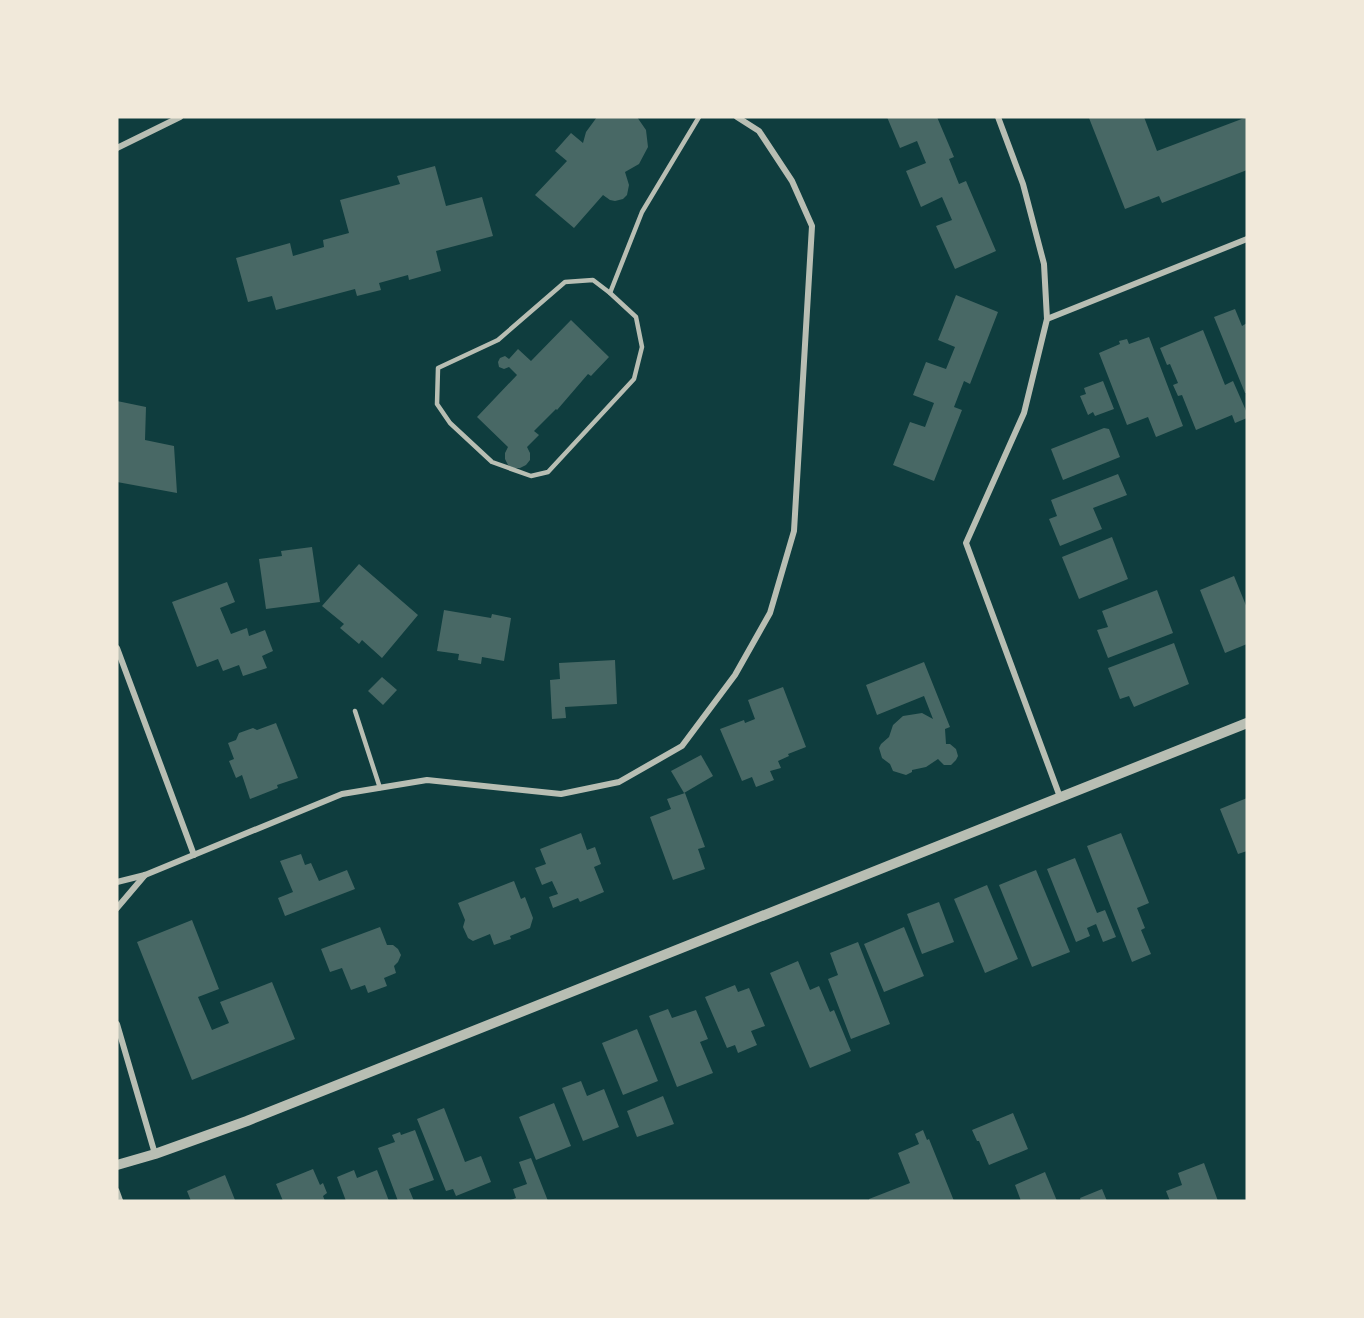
<svg xmlns="http://www.w3.org/2000/svg" width="1364" height="1318" font-family="Helvetica,sans-serif">
	<style>
		.building { fill: #486865 }
		.lines { fill: none; stroke-linecap: round; stroke-linejoin: round }
		.service { stroke: #b8beb3; stroke-width: 4.5 }
		.minor { stroke: #b8beb3; stroke-width: 6 }
		.tertiary { stroke: #b8beb3; stroke-width: 10 }
	</style>
	<rect width="100%" height="100%" fill="#0f3d3e"/>
	<g class="building">
		<path d="M 597,117 L 637,117 L 646,130 L 648,147 L 639,164 L 625,172 L 629,185 L 627,195 L 623,199 L 615,201 L 610,200 L 603,195 L 574,228 L 535,195 L 567,161 L 555,151 L 571,133 L 583,143 L 586,132 Z"/>
		<path d="M 887,117 L 937,117 L 954,157 L 949,159 L 959,184 L 966,181 L 996,251 L 955,269 L 936,226 L 952,220 L 942,197 L 921,207 L 906,171 L 926,163 L 917,141 L 900,148 Z"/>
		<path d="M 1144,117 L 1157,151 L 1247,117 L 1247,170 L 1162,203 L 1159,196 L 1125,209 L 1089,118 Z"/>
		<path d="M 435,166 L 446,206 L 482,197 L 493,236 L 436,251 L 441,271 L 409,280 L 408,275 L 379,283 L 381,290 L 357,296 L 355,289 L 276,310 L 272,296 L 248,302 L 236,258 L 290,243 L 293,256 L 324,247 L 323,240 L 349,233 L 340,200 L 400,184 L 397,176 Z"/>
		<path d="M 956,295 L 998,312 L 970,384 L 964,381 L 954,407 L 962,410 L 934,481 L 893,465 L 910,422 L 925,427 L 934,403 L 913,395 L 926,362 L 946,369 L 955,347 L 938,340 Z"/>
		<path d="M 1235,309 L 1242,326 L 1247,323 L 1247,393 L 1245,393 L 1214,317 Z"/>
		<path d="M 571,320 L 609,357 L 591,376 L 588,374 L 557,410 L 556,409 L 534,431 L 539,435 L 527,447 L 530,453 L 530,460 L 526,465 L 520,468 L 514,468 L 508,465 L 505,459 L 505,453 L 508,447 L 477,417 L 517,375 L 509,367 L 504,369 L 499,367 L 498,362 L 500,358 L 505,356 L 509,359 L 518,349 L 531,361 Z"/>
		<path d="M 1203,330 L 1225,385 L 1233,381 L 1247,413 L 1247,418 L 1235,423 L 1232,415 L 1196,430 L 1182,395 L 1178,396 L 1173,385 L 1178,383 L 1170,364 L 1167,365 L 1160,348 Z"/>
		<path d="M 1149,337 L 1183,426 L 1156,437 L 1148,417 L 1127,425 L 1099,353 L 1120,344 L 1119,341 L 1127,339 L 1129,344 Z"/>
		<path d="M 1103,381 L 1114,409 L 1095,416 L 1093,412 L 1088,415 L 1080,396 L 1086,394 L 1084,388 Z"/>
		<path d="M 117,401 L 146,407 L 145,440 L 174,446 L 177,493 L 117,482 Z"/>
		<path d="M 1104,428 L 1109,429 L 1120,457 L 1063,480 L 1051,449 Z"/>
		<path d="M 1118,474 L 1127,495 L 1093,508 L 1102,529 L 1060,546 L 1049,519 L 1057,516 L 1051,500 Z"/>
		<path d="M 1112,537 L 1128,579 L 1079,599 L 1062,557 Z"/>
		<path d="M 312,547 L 320,602 L 266,609 L 259,559 L 282,556 L 281,551 Z"/>
		<path d="M 359,564 L 418,615 L 382,658 L 362,640 L 359,644 L 340,628 L 344,624 L 322,606 Z"/>
		<path d="M 1234,576 L 1247,608 L 1247,644 L 1225,653 L 1200,590 Z"/>
		<path d="M 227,582 L 235,602 L 220,608 L 231,634 L 247,628 L 249,636 L 265,630 L 273,651 L 262,656 L 267,668 L 243,676 L 239,665 L 223,671 L 218,659 L 197,667 L 172,602 Z"/>
		<path d="M 1157,590 L 1173,633 L 1108,658 L 1097,630 L 1108,627 L 1102,611 Z"/>
		<path d="M 444,610 L 491,618 L 492,614 L 511,618 L 504,661 L 482,657 L 481,664 L 458,660 L 459,654 L 437,651 Z"/>
		<path d="M 1174,643 L 1189,684 L 1134,707 L 1129,696 L 1120,699 L 1108,668 Z"/>
		<path d="M 615,660 L 617,704 L 565,707 L 566,718 L 552,719 L 550,680 L 560,679 L 559,663 Z"/>
		<path d="M 924,662 L 950,727 L 945,729 L 946,744 L 950,744 L 956,749 L 958,756 L 956,760 L 951,765 L 944,765 L 938,759 L 926,767 L 912,770 L 912,772 L 906,775 L 893,771 L 890,764 L 882,758 L 879,748 L 881,744 L 889,737 L 893,725 L 903,716 L 922,713 L 933,719 L 924,696 L 877,715 L 866,685 Z"/>
		<path d="M 382,677 L 397,690 L 383,705 L 368,691 Z"/>
		<path d="M 783,687 L 806,747 L 788,754 L 789,756 L 778,761 L 781,768 L 770,771 L 774,780 L 756,787 L 752,777 L 742,781 L 720,729 L 744,720 L 745,723 L 755,719 L 748,700 Z"/>
		<path d="M 276,723 L 298,778 L 277,785 L 278,788 L 250,799 L 242,775 L 236,778 L 229,761 L 234,759 L 228,743 L 236,740 L 239,733 L 253,728 L 257,730 Z"/>
		<path d="M 701,755 L 713,776 L 684,793 L 671,771 Z"/>
		<path d="M 685,793 L 705,847 L 698,849 L 705,869 L 673,880 L 650,817 L 671,809 L 667,799 Z"/>
		<path d="M 1247,798 L 1247,851 L 1238,854 L 1220,809 Z"/>
		<path d="M 581,833 L 587,850 L 595,847 L 601,864 L 594,867 L 604,892 L 580,902 L 578,898 L 553,908 L 549,897 L 558,894 L 552,881 L 542,885 L 535,868 L 546,864 L 540,849 Z"/>
		<path d="M 1121,833 L 1149,903 L 1137,908 L 1145,928 L 1141,930 L 1151,954 L 1132,962 L 1087,846 Z"/>
		<path d="M 301,854 L 305,865 L 311,863 L 319,881 L 347,870 L 355,889 L 285,916 L 278,898 L 293,892 L 280,861 Z"/>
		<path d="M 1075,858 L 1097,913 L 1105,910 L 1116,937 L 1103,942 L 1096,924 L 1087,928 L 1090,936 L 1076,942 L 1047,869 Z"/>
		<path d="M 1036,870 L 1070,952 L 1032,967 L 999,885 Z"/>
		<path d="M 514,881 L 521,899 L 525,897 L 533,918 L 530,928 L 510,936 L 511,939 L 494,945 L 490,934 L 473,941 L 468,938 L 463,927 L 465,920 L 458,903 Z"/>
		<path d="M 987,885 L 1018,959 L 985,973 L 954,899 Z"/>
		<path d="M 939,902 L 954,942 L 922,954 L 907,914 Z"/>
		<path d="M 192,920 L 219,989 L 198,997 L 212,1030 L 229,1023 L 220,1002 L 272,982 L 295,1039 L 192,1080 L 137,942 Z"/>
		<path d="M 380,927 L 387,945 L 393,945 L 398,949 L 401,955 L 398,962 L 394,966 L 396,973 L 384,978 L 387,986 L 368,993 L 365,985 L 351,990 L 342,968 L 330,972 L 321,949 Z"/>
		<path d="M 904,927 L 924,976 L 884,992 L 864,944 Z"/>
		<path d="M 858,942 L 890,1024 L 851,1039 L 828,979 L 838,975 L 830,953 Z"/>
		<path d="M 798,961 L 810,990 L 819,986 L 830,1012 L 834,1010 L 851,1051 L 810,1068 L 770,973 Z"/>
		<path d="M 735,985 L 738,992 L 749,988 L 765,1026 L 751,1031 L 757,1045 L 738,1053 L 735,1045 L 727,1048 L 705,997 Z"/>
		<path d="M 668,1009 L 672,1018 L 696,1010 L 708,1039 L 700,1042 L 713,1073 L 677,1087 L 649,1016 Z"/>
		<path d="M 637,1029 L 658,1081 L 623,1095 L 602,1043 Z"/>
		<path d="M 581,1081 L 587,1096 L 604,1089 L 619,1127 L 583,1141 L 562,1088 Z"/>
		<path d="M 663,1096 L 674,1124 L 637,1137 L 627,1111 Z"/>
		<path d="M 554,1103 L 571,1146 L 536,1160 L 519,1117 Z"/>
		<path d="M 444,1108 L 465,1162 L 481,1156 L 491,1182 L 456,1196 L 453,1189 L 446,1191 L 417,1119 Z"/>
		<path d="M 1013,1113 L 1028,1149 L 989,1165 L 979,1141 L 977,1141 L 972,1130 Z"/>
		<path d="M 415,1130 L 434,1180 L 409,1189 L 414,1201 L 398,1201 L 378,1148 L 395,1142 L 392,1135 L 400,1132 L 401,1135 Z"/>
		<path d="M 923,1130 L 927,1140 L 929,1139 L 954,1201 L 869,1201 L 869,1199 L 910,1183 L 898,1153 L 919,1144 L 915,1134 Z"/>
		<path d="M 531,1158 L 548,1201 L 508,1201 L 516,1198 L 513,1189 L 527,1184 L 519,1162 Z"/>
		<path d="M 1204,1163 L 1218,1201 L 1170,1201 L 1166,1191 L 1182,1185 L 1178,1173 Z"/>
		<path d="M 313,1169 L 320,1185 L 323,1183 L 327,1193 L 323,1196 L 325,1201 L 283,1201 L 276,1184 Z"/>
		<path d="M 354,1170 L 357,1178 L 377,1170 L 389,1201 L 346,1201 L 337,1177 Z"/>
		<path d="M 1045,1172 L 1057,1201 L 1021,1201 L 1015,1185 Z"/>
		<path d="M 225,1175 L 235,1200 L 191,1201 L 187,1191 Z"/>
		<path d="M 1102,1189 L 1107,1201 L 1081,1201 L 1080,1198 Z"/>
	</g>
	<g class="lines">
		<g class="service">
			<path d="M 593,280 L 610,293 L 636,317 L 642,347 L 634,379 L 548,472 L 531,476 L 492,462 L 450,423 L 437,404 L 438,368 L 498,340 L 565,282 Z"/>
			<path d="M 610,293 L 642,212 L 699,117"/>
			<path d="M 355,711 L 380,788"/>
			<path d="M 117,1190 L 121,1201"/>
		</g>
		<g class="minor">
			<path d="M 998,117 L 1023,184 L 1044,264 L 1047,319"/>
			<path d="M 117,148 L 180,117"/>
			<path d="M 117,648 L 194,855"/>
			<path d="M 1060,797 L 966,543 L 1024,413 L 1047,319 L 1247,239"/>
			<path d="M 117,882 L 145,875 L 342,794 L 427,780 L 561,794 L 619,782 L 682,746 L 735,675 L 770,613 L 794,531 L 812,226 L 792,181 L 759,131 L 737,117"/>
			<path d="M 117,908 L 145,875"/>
			<path d="M 117,1024 L 155,1154"/>
		</g>
		<path class="tertiary" d="M 117,1165 L 155,1154 L 247,1121 L 1247,723"/>
	</g>
	<rect width="1364" height="1318" fill="none" stroke="#f1e9da" stroke-width="237"/>
</svg>
